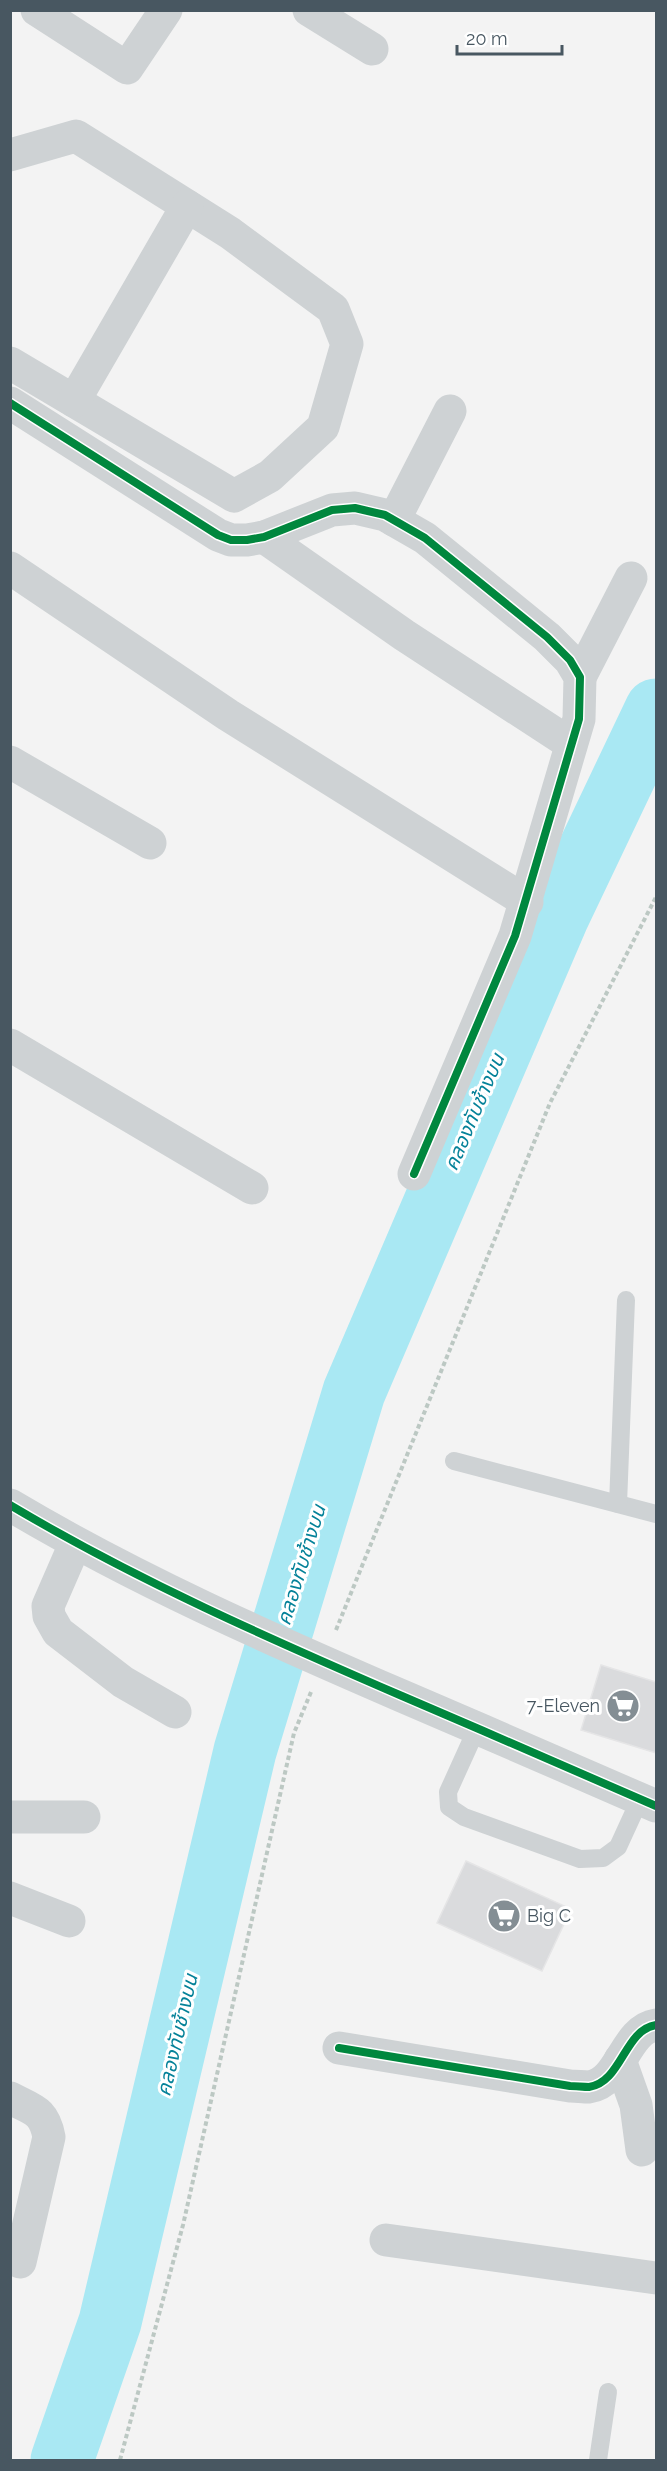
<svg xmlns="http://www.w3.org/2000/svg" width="667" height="2471" font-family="Raleway,'Noto Sans Thai',sans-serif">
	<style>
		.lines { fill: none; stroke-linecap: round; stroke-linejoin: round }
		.river { stroke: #a9e8f3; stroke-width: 63 }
		.building { fill: #dadbdd; stroke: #e5e5e6; stroke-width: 1.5 }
		.path { stroke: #bcc8c3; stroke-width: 4; stroke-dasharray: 4.5 3; stroke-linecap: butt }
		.lane { stroke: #ced2d4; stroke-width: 18 }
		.street { stroke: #ced2d4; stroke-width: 33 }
		.cycleway-casing { stroke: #fff; stroke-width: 11 }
		.cycleway { stroke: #00873e; stroke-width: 8 }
		.labels { text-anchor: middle; stroke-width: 6; stroke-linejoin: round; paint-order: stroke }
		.poi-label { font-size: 18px; fill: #485761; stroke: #fff; text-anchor: end }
		.water-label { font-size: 20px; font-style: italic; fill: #058299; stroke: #fff }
	</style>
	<rect width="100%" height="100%" fill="#f3f3f3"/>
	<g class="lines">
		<path class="river" d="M 62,2460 L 110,2322 L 245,1751 L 354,1392 L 557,918 L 656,710"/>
	</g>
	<g class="building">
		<path d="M 601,1665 L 656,1682 L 656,1753 L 581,1730 Z"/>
		<path d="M 466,1861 L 571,1909 L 542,1971 L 437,1923 Z"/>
	</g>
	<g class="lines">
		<g class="path">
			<path d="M 336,1630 L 550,1103 L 656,897"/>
			<path d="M 120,2460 L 183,2225 L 294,1733 L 311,1692"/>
		</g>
		<g class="lane">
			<path d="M 454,1461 L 656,1514"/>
			<path d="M 618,1504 L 626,1300"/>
			<path d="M 477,1728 L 448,1792 L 449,1807 L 464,1817 L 580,1859 L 603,1858 L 618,1847 L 640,1799"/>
			<path d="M 598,2460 L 608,2392"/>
		</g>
		<g class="street">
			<path d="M 37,10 L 127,68 L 166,10"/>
			<path d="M 309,10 L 372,49"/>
			<path d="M 10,155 L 76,136 L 230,233 L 333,309 L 347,344 L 323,427 L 270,476 L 234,496 L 10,363"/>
			<path d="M 74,401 L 187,206"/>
			<path d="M 10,403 L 218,535 L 231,540 L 247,540 L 264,537 L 332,510 L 355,508 L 385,515 L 425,538 L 547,637 L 570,660 L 580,677 L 579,719 L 515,936 L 414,1174"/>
			<path d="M 394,520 L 450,411"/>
			<path d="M 264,537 L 404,635 L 571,744"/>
			<path d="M 10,568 L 228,715 L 527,902"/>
			<path d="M 580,677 L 631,578"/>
			<path d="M 10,762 L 150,843"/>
			<path d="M 10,1045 L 252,1188"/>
			<path d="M 10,1505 C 136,1580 268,1638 402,1696 C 487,1732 572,1770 656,1806"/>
			<path d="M 75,1544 L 48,1606 L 49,1616 L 58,1632 L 123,1682 L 175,1712"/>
			<path d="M 10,1817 L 84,1817"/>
			<path d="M 10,1898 L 69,1921"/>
			<path d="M 339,2048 L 570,2086 C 576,2086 583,2087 589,2087 C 622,2082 624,2030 656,2025"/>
			<path d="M 620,2060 L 636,2105 L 642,2150"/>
			<path d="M 10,2098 C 33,2110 44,2110 49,2137 L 20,2262"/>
			<path d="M 386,2240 L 656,2278"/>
		</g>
		<defs>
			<g id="cycleway">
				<path d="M 10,403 L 218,535 L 231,540 L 247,540 L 264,537 L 332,510 L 355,508 L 385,515 L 425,538 L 547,637 L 570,660 L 580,677 L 579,719 L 515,936 L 414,1174"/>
				<path d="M 10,1505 C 136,1580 268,1638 402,1696 C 487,1732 572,1770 656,1806"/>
				<path d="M 339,2048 L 570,2086 C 576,2086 583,2087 589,2087 C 622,2082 624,2030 656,2025"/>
			</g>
		</defs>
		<use href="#cycleway" class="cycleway-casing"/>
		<use href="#cycleway" class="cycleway"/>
	</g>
	<defs>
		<symbol id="supermarket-disc" viewBox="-11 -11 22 22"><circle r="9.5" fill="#848e94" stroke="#fff"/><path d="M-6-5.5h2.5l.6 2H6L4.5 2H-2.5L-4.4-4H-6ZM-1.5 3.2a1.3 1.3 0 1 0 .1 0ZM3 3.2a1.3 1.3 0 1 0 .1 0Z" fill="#fff"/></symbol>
	</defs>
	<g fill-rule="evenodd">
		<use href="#supermarket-disc" x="604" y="1687" width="38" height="38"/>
		<use href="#supermarket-disc" x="485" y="1897" width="38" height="38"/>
	</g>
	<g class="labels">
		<g class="poi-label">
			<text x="600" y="1712">7-Eleven</text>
			<text x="527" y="1922" text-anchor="start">Big C</text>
		</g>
		<g class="water-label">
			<text transform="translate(474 1112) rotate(-67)" y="7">คลองทับช้างบน</text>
			<text transform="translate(301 1565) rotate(-73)" y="7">คลองทับช้างบน</text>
			<text transform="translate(177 2035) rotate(-77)" y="7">คลองทับช้างบน</text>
		</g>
	</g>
	<rect width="667" height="2471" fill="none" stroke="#485761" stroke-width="24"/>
	<path d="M457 45v9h105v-9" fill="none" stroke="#485761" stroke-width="3"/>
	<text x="466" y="45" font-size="18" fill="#485761" stroke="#ffffff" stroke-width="4.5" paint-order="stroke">20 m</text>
</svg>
